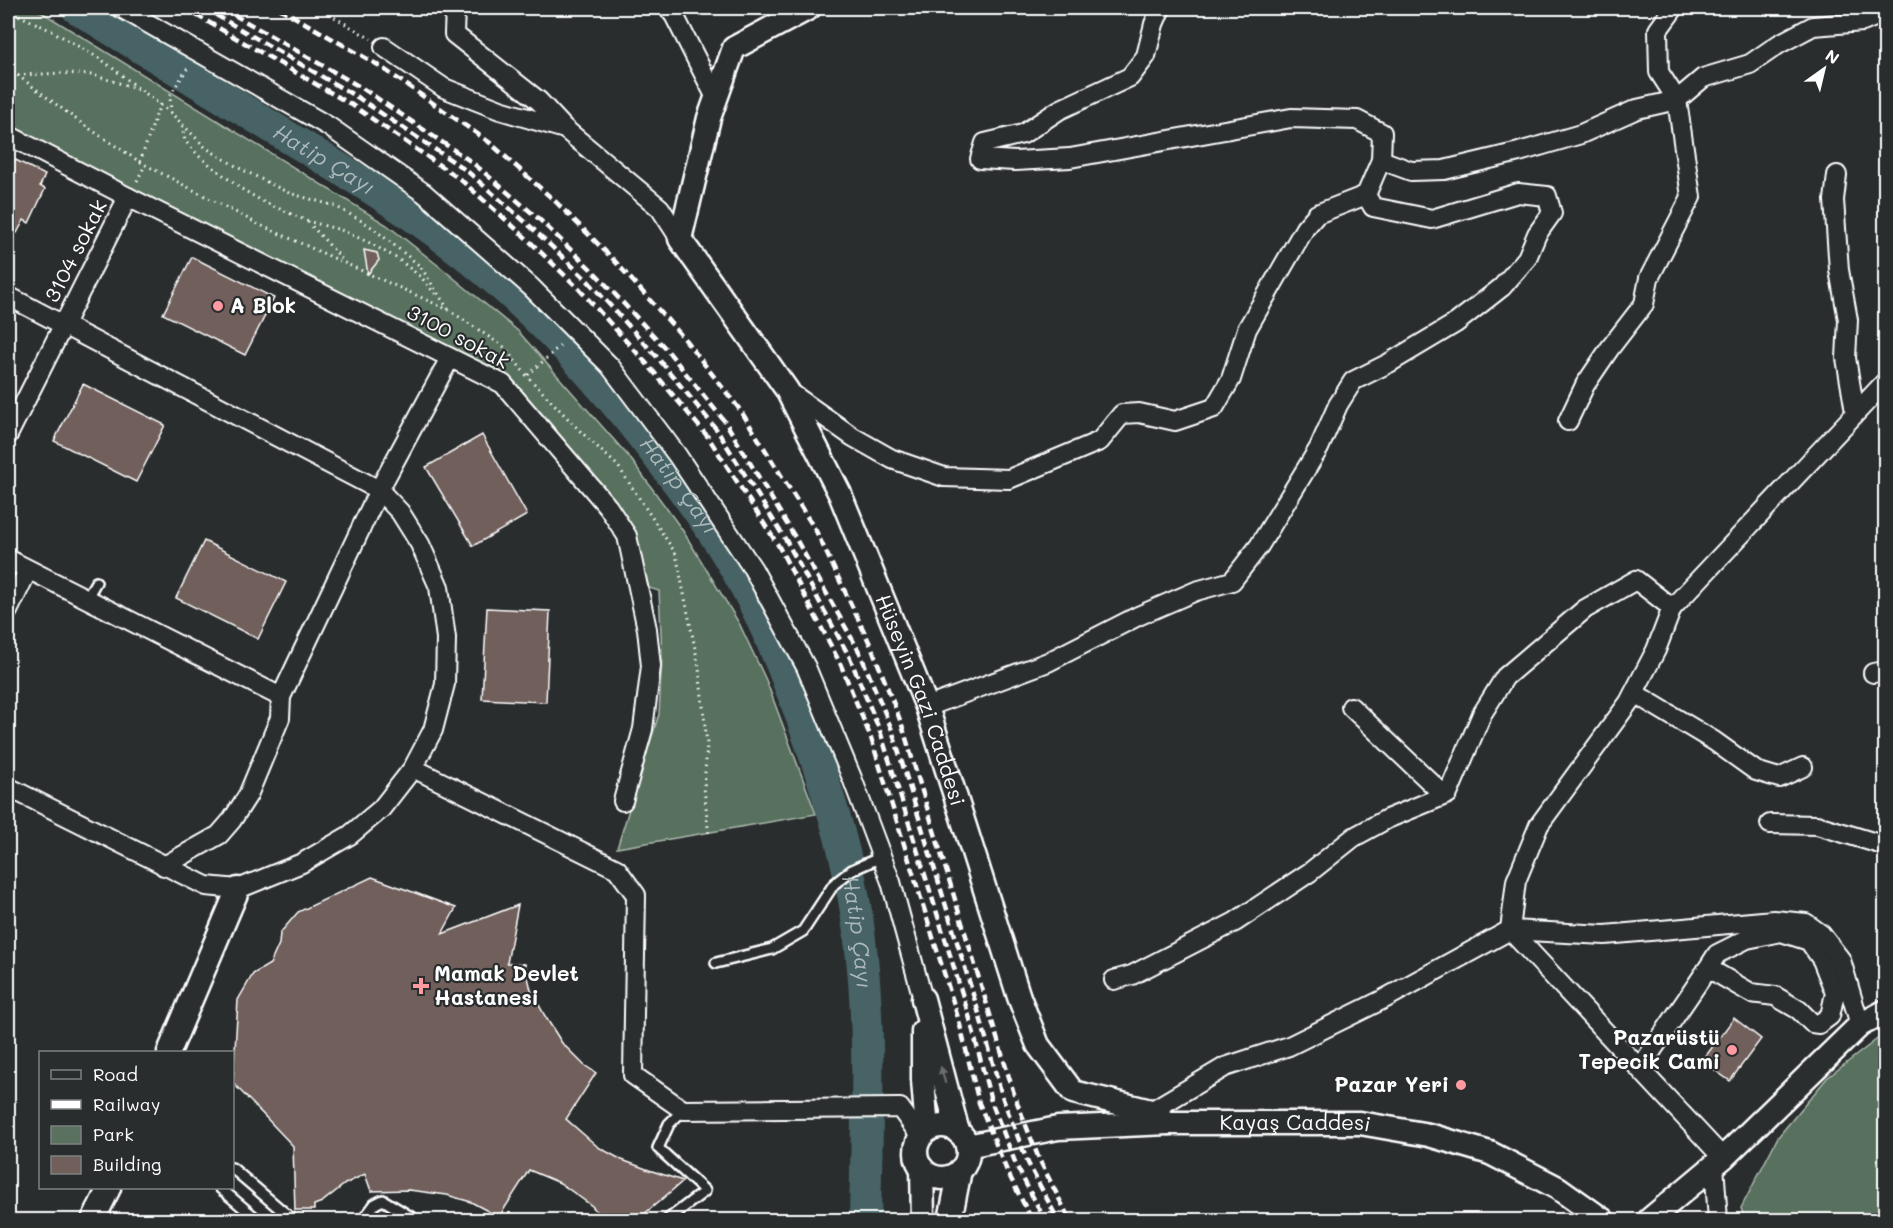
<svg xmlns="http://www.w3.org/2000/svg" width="1893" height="1228" font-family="Mali,sans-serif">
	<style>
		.green { fill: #59715e; stroke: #acb8ae; stroke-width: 1.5 }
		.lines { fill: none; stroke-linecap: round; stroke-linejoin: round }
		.river { stroke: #466466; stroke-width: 32 }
		.building { fill: #715f5b; stroke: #fff; stroke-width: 1.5 }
		.service-casing { stroke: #fff; stroke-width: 14 }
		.minor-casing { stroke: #fff; stroke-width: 22 }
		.tertiary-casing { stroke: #fff; stroke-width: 27 }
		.path { stroke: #fff; stroke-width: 3; stroke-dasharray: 1.5 4.5; stroke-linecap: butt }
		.service { stroke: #2a2d2e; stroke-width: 9 }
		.minor { stroke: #2a2d2e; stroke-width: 18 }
		.tertiary { stroke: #2a2d2e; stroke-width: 22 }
		.rail { stroke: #fff; stroke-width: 4.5; stroke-dasharray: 9 4.5; stroke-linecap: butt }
		.oneway { fill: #6a6c6d }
		.poi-dot { fill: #ff9aa2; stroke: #2a2d2e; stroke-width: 2 }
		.labels { text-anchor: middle; stroke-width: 4.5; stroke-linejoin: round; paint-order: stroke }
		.street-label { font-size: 21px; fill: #fff; stroke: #2a2d2e }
		.poi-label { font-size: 21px; font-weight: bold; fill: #fff; stroke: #2a2d2e; text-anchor: start }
		.water-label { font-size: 22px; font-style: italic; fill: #acb9ba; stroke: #2a2d2e }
	</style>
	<rect width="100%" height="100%" fill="#2a2d2e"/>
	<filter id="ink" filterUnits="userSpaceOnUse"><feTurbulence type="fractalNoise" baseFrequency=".0167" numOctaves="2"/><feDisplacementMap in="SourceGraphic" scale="12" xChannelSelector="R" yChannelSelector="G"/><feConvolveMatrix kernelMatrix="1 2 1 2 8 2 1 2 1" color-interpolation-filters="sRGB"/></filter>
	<g filter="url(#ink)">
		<g class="green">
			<path d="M 8,8 L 35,8 L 387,225 L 444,270 L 518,331 L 630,458 L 683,531 L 739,623 L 766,680 L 816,814 L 617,848 L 659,714 L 662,655 L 659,591 L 649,588 L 635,531 L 597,483 L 529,402 L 8,125 Z"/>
			<path d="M 1885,1033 L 1885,1220 L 1745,1220 L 1741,1208 L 1778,1137 L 1827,1078 Z"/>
		</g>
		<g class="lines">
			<path class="river" id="s1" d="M 77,8 C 149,53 223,97 296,142 C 354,177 412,212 465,254 C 541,315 605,385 663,463 C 695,504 725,546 749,593 C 776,645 797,702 816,759 C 831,803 845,848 853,894 C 873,1002 867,1111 865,1220"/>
		</g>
		<g class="building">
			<path d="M 8,156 L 45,175 L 40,186 L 45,189 L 29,223 L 24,220 L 17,233 L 8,228 Z"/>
			<path d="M 364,250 L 377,253 L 379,260 L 368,274 Z"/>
			<path d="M 192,257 L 274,298 L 245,355 L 163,314 Z"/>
			<path d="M 83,384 L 165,425 L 136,482 L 54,441 Z"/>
			<path d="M 482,435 L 527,515 L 473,546 L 426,467 Z"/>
			<path d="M 204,541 L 286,582 L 258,639 L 176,598 Z"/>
			<path d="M 487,608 L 550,611 L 546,702 L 482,699 Z"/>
			<path d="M 372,877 L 456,908 L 442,934 L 518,905 L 507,963 L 525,964 L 531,990 L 545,1016 L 562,1043 L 584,1065 L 596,1073 L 566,1119 L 598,1147 L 622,1160 L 649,1170 L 683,1181 L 636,1221 L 605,1221 L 592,1206 L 560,1183 L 529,1170 L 499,1217 L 471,1202 L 447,1195 L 409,1190 L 371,1191 L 365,1174 L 345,1184 L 322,1202 L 314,1205 L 314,1210 L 295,1210 L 293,1146 L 233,1083 L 238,1000 L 253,974 L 270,964 L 279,944 L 280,933 L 298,912 Z"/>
			<path d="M 1734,1018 L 1761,1039 L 1730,1081 L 1702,1061 Z"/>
		</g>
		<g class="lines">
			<defs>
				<g id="service">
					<path d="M 86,599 L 96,582"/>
					<path d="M 716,963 L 772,949 L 803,931 L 834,884 L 852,870 L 881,857"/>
					<path d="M 232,1168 L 293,1220"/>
					<path d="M 220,1188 L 258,1220"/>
					<path d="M 363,1220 L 375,1204 L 383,1200 L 416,1220"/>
					<path d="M 667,1220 L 705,1191 L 658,1148 L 669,1124 L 683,1110"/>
				</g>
				<g id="minor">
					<path d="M 121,8 L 328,126 L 424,193 L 531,287 L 610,366 L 677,455 L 753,569 L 806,667 L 852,778 L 891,882 L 923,999"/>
					<path d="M 455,8 L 454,34 L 539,101 L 565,129"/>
					<path d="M 668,8 L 674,15 L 716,98"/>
					<path d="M 384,47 L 444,88 L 500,110 L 565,129 L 660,208 L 680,239"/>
					<path d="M 8,135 L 128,197 L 503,384 L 608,507 L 627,536 L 647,629 L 651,666 L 643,729 L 623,801"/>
					<path d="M 1381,160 L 1411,171 L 1444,170 L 1519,152 L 1581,134 L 1637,109 L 1677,100 L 1703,78 L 1750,64 L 1779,44 L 1813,26 L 1863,22 L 1886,12"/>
					<path d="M 1837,175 L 1834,200 L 1839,270 L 1848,320 L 1846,358 L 1855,412"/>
					<path d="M 8,296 L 379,490 L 400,512 L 420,544 L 439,587 L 446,638 L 445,684 L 433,730 L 413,768"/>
					<path d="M 788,391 L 853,437 L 892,459 L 944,477 L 1009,479 L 1100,441 L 1122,414 L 1139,413 L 1175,421 L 1214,408 L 1231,379 L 1247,329 L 1305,228 L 1317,214 L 1366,195"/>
					<path d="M 1568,421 L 1585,385 L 1610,348 L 1644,304 L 1649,278 L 1691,197 L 1677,100 L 1659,72 L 1658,30 L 1674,8"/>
					<path d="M 8,435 L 128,197"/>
					<path d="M 8,559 L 281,697"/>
					<path d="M 8,611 L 28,570"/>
					<path d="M 1873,673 L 1886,671"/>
					<path d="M 1634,693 L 1714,741 L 1756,771 L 1779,778 L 1803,767"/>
					<path d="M 927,707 L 1048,662 L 1138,616 L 1196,591 L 1232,581 L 1259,546 L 1319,448 L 1338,405 L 1353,381 L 1389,363 L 1456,323 L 1502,287 L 1527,258 L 1537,234 L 1552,213 L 1547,196 L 1518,193 L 1432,219 L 1373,207 L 1366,195 L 1381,160 L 1382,133 L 1357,120 L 1291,118 L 1070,158 L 1015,161 L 980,159 L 985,143 L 1023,134 L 1059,110 L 1130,77 L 1146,56 L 1154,24 L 1161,8"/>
					<path d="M 1351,707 L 1444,795"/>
					<path d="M 8,787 L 206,886 L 238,889 L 302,863 L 350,835 L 381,809 L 413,768 L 617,869 L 636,895 L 633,1075 L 683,1110 L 900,1108 L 921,1137"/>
					<path d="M 1770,824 L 1817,825 L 1886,846"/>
					<path d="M 164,866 L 219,835 L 232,820 L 248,795 L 280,718 L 281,697 L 379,490 L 450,358"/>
					<path d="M 1510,930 L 1516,881 L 1539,825 L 1629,702 L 1656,650 L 1672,608 L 1886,381"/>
					<path d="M 1510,930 L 1723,1158"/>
					<path d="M 1114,980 L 1132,975 L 1235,922 L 1310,872 L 1354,837 L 1387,819 L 1448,794 L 1482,714 L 1505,677 L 1585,609 L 1636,580 L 1672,608"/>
					<path d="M 1640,1068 L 1708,968 L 1717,954 L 1747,939 L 1781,932 L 1809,941 L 1822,960 L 1835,993 L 1830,1016 L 1819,1024 L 1812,1023 L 1799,1010 L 1775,996 L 1751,993 L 1708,968"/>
					<path d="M 1151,1111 L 1225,1067 L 1289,1046 L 1384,999 L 1510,930 L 1605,935 L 1774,920 L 1806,923 L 1821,934 L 1841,960 L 1860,1025"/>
					<path d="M 1714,1165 L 1718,1220"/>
				</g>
				<g id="tertiary">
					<path id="s2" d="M 809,8 L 734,48 L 709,118 L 680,239 L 787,390 L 840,494 L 927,707 L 1019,997 L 1038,1045 L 1073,1092 L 1151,1111 L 1168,1123"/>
					<path d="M 923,999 L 958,1132"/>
					<path d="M 923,1031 L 923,1080 L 927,1131"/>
					<path d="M 169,1052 L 238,889"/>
					<circle cx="942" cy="1152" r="26"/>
					<path id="s3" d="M 967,1146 L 1058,1128 L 1168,1123 L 1360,1123 L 1429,1135 L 1490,1153 L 1558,1188 L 1603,1220"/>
					<path d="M 922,1168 L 923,1220"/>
					<path d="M 93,1220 L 109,1188"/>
					<path d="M 950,1220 L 960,1170"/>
					<path d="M 1649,1220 L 1723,1158 L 1860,1025 L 1886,1011"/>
				</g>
			</defs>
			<use href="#service" class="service-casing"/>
			<use href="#minor" class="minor-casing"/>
			<use href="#tertiary" class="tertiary-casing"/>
			<g class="path">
				<path d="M 319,8 L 371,39"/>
				<path d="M 8,10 L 52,31 L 102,60 L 171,113 L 206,148 L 239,168 L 289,193 L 335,206 L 369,225 L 420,266 L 448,309"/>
				<path d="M 8,68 L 81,123 L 140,162 L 258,224 L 449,310 L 504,347 L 527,376 L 581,432 L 618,466 L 676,554 L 699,668 L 707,744 L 704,787 L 709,837"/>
				<path d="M 18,75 L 64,73 L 93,75 L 141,90"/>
				<path d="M 171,113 L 170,95 L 189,66"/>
				<path d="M 182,126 L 185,141 L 200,157 L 240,188 L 262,201 L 307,221 L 341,230 L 368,242 L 398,259 L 421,277 L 436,295"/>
				<path d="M 140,162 L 160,104"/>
				<path d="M 137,181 L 145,165"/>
				<path d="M 308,222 L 344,261"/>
				<path d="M 528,375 L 563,343"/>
			</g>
			<use href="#service" class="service"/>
			<use href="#minor" class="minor"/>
			<use href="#tertiary" class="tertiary"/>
			<g class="rail">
				<path d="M 184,8 L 352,105 L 461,180 L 523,235 L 579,289 L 648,365 L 708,437 L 778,545 L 840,663 L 871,738 L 959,1021 L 979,1103 L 1007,1171 L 1032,1220"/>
				<path d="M 204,8 L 357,97 L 467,171 L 531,227 L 588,281 L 657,357 L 717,430 L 787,542 L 850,658 L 881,734 L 970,1019 L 991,1101 L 1017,1167 L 1045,1220"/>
				<path d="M 222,8 L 362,88 L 473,163 L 539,219 L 596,274 L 667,350 L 726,423 L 796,539 L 860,653 L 892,730 L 980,1017 L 1003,1099 L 1028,1163 L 1058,1220"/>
				<path d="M 279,8 L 378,65 L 489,142 L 556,202 L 613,259 L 683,337 L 741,411 L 816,531 L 872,648 L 902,725 L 1015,1097 L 1039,1159 L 1070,1220"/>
			</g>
		</g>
		<defs><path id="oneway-solid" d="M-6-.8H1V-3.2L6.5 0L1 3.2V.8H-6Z" transform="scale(1.5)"/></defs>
		<use class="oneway" href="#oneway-solid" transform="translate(943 1075) rotate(-105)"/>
	</g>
	<g class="poi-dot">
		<circle cx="218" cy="306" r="6"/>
		<path d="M418 977h6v6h6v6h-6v6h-6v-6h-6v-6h6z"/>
		<circle cx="1732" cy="1050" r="6"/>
		<circle cx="1461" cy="1085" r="6"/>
	</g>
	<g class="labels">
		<g class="street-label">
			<text transform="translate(76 251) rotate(-63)" y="7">3104 sokak</text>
			<text transform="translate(458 337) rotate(28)" y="7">3100 sokak</text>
			<text dy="7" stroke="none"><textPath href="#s2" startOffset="807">Hüseyin Gazi Caddesi</textPath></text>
			<text dy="7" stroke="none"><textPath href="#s3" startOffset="330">Kayaş Caddesi</textPath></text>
		</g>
		<g class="poi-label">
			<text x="230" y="313">A Blok</text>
			<text x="434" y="981">Mamak Devlet<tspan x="434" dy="24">Hastanesi</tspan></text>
			<text x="1720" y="1045" text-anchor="end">Pazarüstü<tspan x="1720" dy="24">Tepecik Cami</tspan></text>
			<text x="1449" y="1092" text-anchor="end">Pazar Yeri</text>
		</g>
		<g class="water-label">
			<text dy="8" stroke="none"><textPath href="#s1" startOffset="290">Hatip Çayı</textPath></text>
			<text dy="8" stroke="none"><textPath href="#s1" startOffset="776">Hatip Çayı</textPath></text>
			<text dy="8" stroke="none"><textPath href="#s1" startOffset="1262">Hatip Çayı</textPath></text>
		</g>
	</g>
	<rect width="1893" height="1228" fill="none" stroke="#2a2d2e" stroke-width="30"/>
	<rect x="15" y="15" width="1863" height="1198" fill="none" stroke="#fff" stroke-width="2" filter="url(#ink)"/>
	<rect x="39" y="1051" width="195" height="138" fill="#2a2d2e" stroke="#7f8182" stroke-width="1.5"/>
	<rect x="51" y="1070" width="30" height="9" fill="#2a2d2e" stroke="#7f8182" stroke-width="1.5"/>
	<text x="93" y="1081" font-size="18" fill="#ffffff">Road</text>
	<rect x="51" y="1100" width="30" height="9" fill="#ffffff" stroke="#7f8182" stroke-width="1.5"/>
	<text x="93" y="1111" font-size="18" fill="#ffffff">Railway</text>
	<rect x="51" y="1126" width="30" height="18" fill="#59715e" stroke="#7f8182" stroke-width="1.5"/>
	<text x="93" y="1141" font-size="18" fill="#ffffff">Park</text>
	<rect x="51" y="1156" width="30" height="18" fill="#715f5b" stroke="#7f8182" stroke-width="1.5"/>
	<text x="93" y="1171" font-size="18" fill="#ffffff">Building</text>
	<g transform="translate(1824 69) rotate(34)" stroke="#2a2d2e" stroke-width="4.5" paint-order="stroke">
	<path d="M0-4.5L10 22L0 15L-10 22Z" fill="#ffffff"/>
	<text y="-9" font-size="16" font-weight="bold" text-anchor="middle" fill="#ffffff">N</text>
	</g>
</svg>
